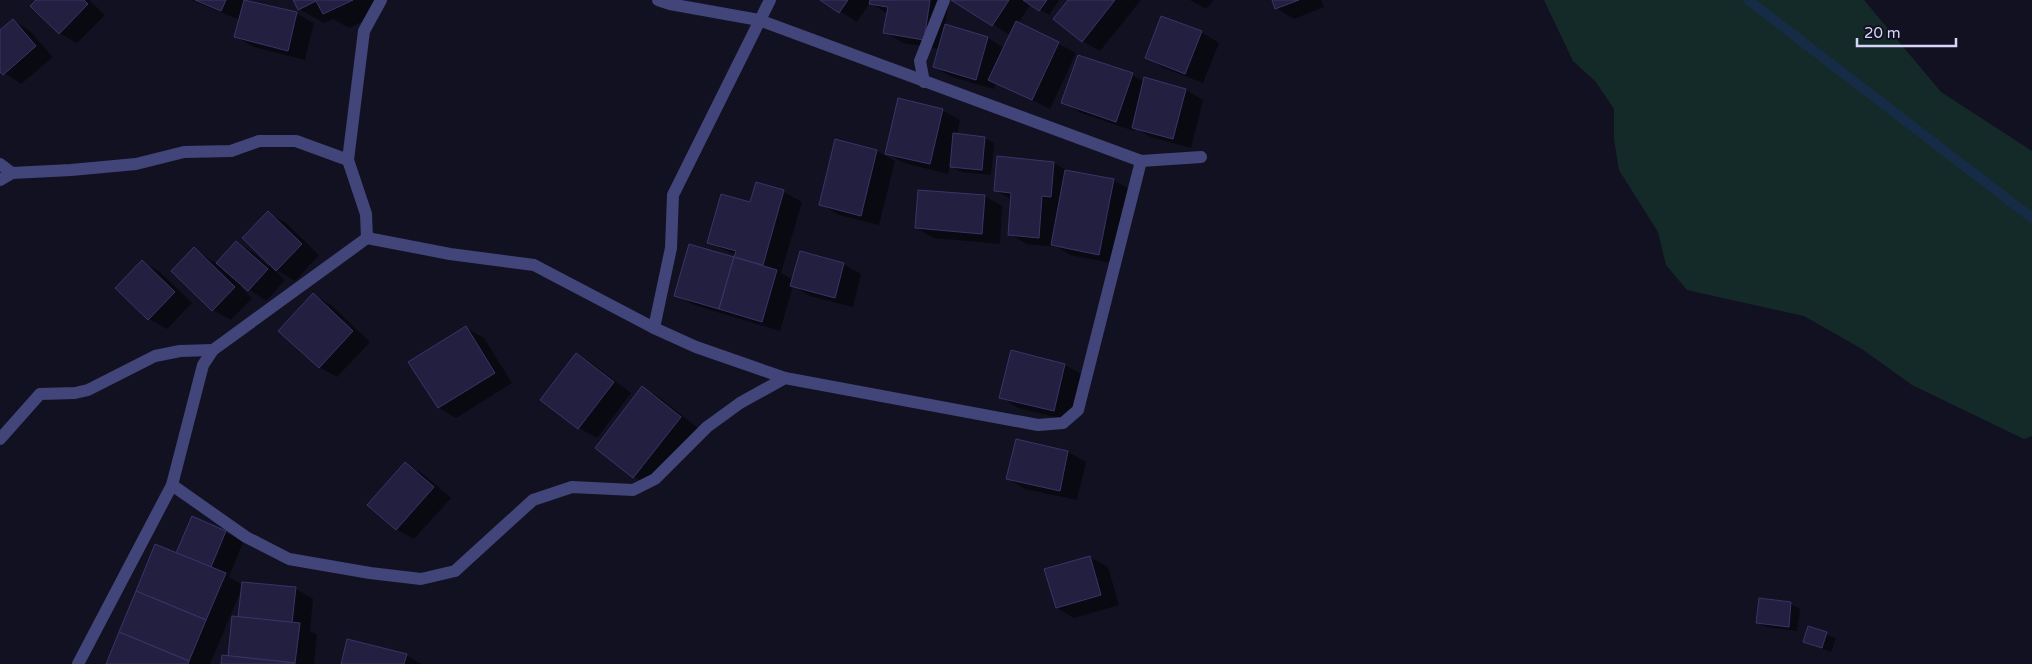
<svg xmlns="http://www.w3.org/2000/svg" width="2032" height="664" font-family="'Varela Round',sans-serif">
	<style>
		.green { fill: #142a28 }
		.shadow { fill: #0007 }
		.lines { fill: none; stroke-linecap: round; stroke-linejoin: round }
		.stream { stroke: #162c46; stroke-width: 10 }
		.building { fill: #231f40; stroke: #3a3469 }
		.minor { stroke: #42457a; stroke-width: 12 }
	</style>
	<rect width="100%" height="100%" fill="#121121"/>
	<path class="green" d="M 1544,0 L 1864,0 L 1941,92 L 2032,151 L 2032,436 L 2024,439 L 1912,385 L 1862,349 L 1804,316 L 1687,290 L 1666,265 L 1658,232 L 1619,170 L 1614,139 L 1614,109 L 1596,82 L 1573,61 Z"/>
	<g class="shadow">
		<path d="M 37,0 L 89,0 L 105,15 L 77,43 L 59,33 Z"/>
		<path d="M 191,0 L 247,0 L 296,13 L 314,23 L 305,60 L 254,47 L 236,37 L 240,20 Z"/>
		<path d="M 294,0 L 374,0 L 381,13 L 349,28 L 333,19 L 324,23 L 299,9 Z"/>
		<path d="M 822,0 L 949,0 L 945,26 L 988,38 L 1004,48 L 1010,35 L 954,0 L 1059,0 L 1049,15 L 1031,4 L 1018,23 L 1076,53 L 1050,109 L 996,82 L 994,89 L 952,77 L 934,67 L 939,49 L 903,43 L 885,32 L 888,14 L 870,3 L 857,22 Z"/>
		<path d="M 1069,0 L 1141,0 L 1100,51 L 1082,41 Z"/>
		<path d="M 1190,0 L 1214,0 L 1206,9 Z"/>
		<path d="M 1273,0 L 1321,0 L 1324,7 L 1294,19 L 1276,8 Z"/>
		<path d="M 13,20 L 30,31 L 53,57 L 21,84 L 0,70 L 0,32 Z"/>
		<path d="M 1201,32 L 1219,43 L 1203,83 L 1164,68 L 1147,57 Z"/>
		<path d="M 1132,75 L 1145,82 L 1145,79 L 1186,90 L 1203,100 L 1191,148 L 1151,137 L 1135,128 L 1134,131 L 1081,113 L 1063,102 Z"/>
		<path d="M 942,110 L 960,120 L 957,135 L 985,138 L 994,143 L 991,175 L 961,172 L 950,165 L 948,174 L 904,163 L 886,153 Z"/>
		<path d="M 877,151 L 895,161 L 879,225 L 839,215 L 821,204 Z"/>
		<path d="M 998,157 L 1054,163 L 1070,172 L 1113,180 L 1131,190 L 1117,264 L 1070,255 L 1057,247 L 1027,244 L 1009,234 L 1012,200 L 995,190 Z"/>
		<path d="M 756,184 L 784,192 L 802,202 L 781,273 L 793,280 L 843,264 L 861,274 L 853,307 L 810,296 L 793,286 L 780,331 L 694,305 L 676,295 L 735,259 L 736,255 L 709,243 L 751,204 Z"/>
		<path d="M 985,196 L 1002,206 L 1000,244 L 934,238 L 916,228 Z"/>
		<path d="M 268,213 L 286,223 L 319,255 L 295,281 L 273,268 L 285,280 L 266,301 L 243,285 L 241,287 L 252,298 L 231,320 L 213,310 L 194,249 L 217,264 L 236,242 L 254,253 L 269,267 Z"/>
		<path d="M 143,262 L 160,272 L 192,303 L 167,329 L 149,319 Z"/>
		<path d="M 314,295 L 331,305 L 370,342 L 337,377 L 319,367 Z"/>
		<path d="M 466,328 L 484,338 L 512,383 L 456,418 L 439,408 Z"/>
		<path d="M 1011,352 L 1065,365 L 1083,375 L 1071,421 L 1018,408 L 1001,397 Z"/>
		<path d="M 576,354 L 594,365 L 631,393 L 597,438 L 579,428 L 541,399 Z"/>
		<path d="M 643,388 L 660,398 L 698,428 L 652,487 L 634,477 L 596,448 Z"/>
		<path d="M 1016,440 L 1068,452 L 1086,462 L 1077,500 L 1025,489 L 1008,478 Z"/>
		<path d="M 405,464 L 423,474 L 451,498 L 414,539 L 396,529 Z"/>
		<path d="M 225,532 L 243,542 L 229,577 L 243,585 L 295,588 L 313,599 L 310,631 L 317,635 L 314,664 L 222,664 L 229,657 L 239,618 L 242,588 L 210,664 L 107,664 L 177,554 Z"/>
		<path d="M 1090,557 L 1108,567 L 1119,605 L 1074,618 L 1057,608 Z"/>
		<path d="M 1791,604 L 1800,609 L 1797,631 L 1766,627 L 1757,622 Z"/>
		<path d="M 1809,628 L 1836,638 L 1831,652 L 1804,642 Z"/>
		<path d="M 406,655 L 422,664 L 343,664 Z"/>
	</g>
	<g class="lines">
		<path class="stream" d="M 1748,0 L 2032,218"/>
	</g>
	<g class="building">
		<path d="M 36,0 L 84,0 L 88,4 L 59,34 L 30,6 Z"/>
		<path d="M 195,0 L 226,0 L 221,11 Z"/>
		<path d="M 244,0 L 297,12 L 288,51 L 234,37 Z"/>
		<path d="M 293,0 L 353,0 L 323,14 L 316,1 L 298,10 Z"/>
		<path d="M 820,0 L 848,0 L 839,13 Z"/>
		<path d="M 870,0 L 930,0 L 924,40 L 883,33 L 888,7 L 869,4 Z"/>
		<path d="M 951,0 L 1009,0 L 992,26 Z"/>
		<path d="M 1023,0 L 1047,0 L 1039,11 Z"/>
		<path d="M 1068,0 L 1115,0 L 1082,42 L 1053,19 Z"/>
		<path d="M 1272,0 L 1299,0 L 1275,9 Z"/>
		<path d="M 1161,16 L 1202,31 L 1185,74 L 1145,58 Z"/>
		<path d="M 13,19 L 36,46 L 3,75 L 0,72 L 0,30 Z"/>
		<path d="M 1016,21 L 1059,42 L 1032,100 L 988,80 Z"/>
		<path d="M 945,24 L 988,37 L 976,80 L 933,67 Z"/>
		<path d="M 1078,55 L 1133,73 L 1116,122 L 1061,103 Z"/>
		<path d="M 1144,77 L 1186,89 L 1173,139 L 1132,128 Z"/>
		<path d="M 898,98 L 943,109 L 930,164 L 885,154 Z"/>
		<path d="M 953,133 L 985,137 L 982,170 L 950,167 Z"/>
		<path d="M 835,139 L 877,150 L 861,216 L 819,205 Z"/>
		<path d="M 997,156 L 1054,162 L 1051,197 L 1042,196 L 1039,238 L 1008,235 L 1011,193 L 994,191 Z"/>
		<path d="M 1065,170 L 1114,179 L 1099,255 L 1051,245 Z"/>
		<path d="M 756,182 L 784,190 L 763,265 L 734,257 L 736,251 L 707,243 L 721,194 L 750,202 Z"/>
		<path d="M 918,190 L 985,195 L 982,234 L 915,228 Z"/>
		<path d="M 268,211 L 302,244 L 276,271 L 242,238 Z"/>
		<path d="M 236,241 L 268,269 L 248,291 L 216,263 Z"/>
		<path d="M 689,244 L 734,257 L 719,309 L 674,296 Z"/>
		<path d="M 194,247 L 235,287 L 212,311 L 171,271 Z"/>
		<path d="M 800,251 L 844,263 L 835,298 L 790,286 Z"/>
		<path d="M 734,257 L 777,270 L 762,322 L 719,309 Z"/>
		<path d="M 142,260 L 175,292 L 148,320 L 115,288 Z"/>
		<path d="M 313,293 L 353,331 L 319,368 L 278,331 Z"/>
		<path d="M 466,326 L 495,373 L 438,408 L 408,362 Z"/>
		<path d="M 1011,350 L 1065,364 L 1054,411 L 999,398 Z"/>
		<path d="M 576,353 L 614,382 L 578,429 L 540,400 Z"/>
		<path d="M 642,386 L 681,417 L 633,478 L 595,448 Z"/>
		<path d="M 1016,439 L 1068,451 L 1060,491 L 1006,479 Z"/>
		<path d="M 405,462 L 434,487 L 396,530 L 367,505 Z"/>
		<path d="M 192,516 L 226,531 L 211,567 L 176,553 Z"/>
		<path d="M 155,544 L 226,573 L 206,620 L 136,591 Z"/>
		<path d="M 1090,556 L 1101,595 L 1056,608 L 1044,569 Z"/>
		<path d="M 242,582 L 296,587 L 292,623 L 238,617 Z"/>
		<path d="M 136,591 L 206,620 L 189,661 L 119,632 Z"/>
		<path d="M 1759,598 L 1791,602 L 1789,627 L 1756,623 Z"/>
		<path d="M 232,616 L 300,623 L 295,663 L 228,656 Z"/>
		<path d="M 1808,626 L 1827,632 L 1822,648 L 1803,642 Z"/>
		<path d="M 119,632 L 189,661 L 188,664 L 106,664 Z"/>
		<path d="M 347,639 L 407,654 L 404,664 L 341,664 Z"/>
		<path d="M 222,655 L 295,663 L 295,664 L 221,664 Z"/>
	</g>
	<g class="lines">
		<g class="minor">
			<path d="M 658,0 L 670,4 L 759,20 L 1141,161 L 1201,157"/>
			<path d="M 924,82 L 920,61 L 944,0"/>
			<path d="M 0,164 L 12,173"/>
			<path d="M 0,180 L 12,173 L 71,170 L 136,164 L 184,152 L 231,151 L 259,141 L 296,141 L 348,160"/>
			<path d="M 367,238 L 450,254 L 534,265 L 654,328 L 696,347 L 785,378 L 1038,425 L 1063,423 L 1078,410 L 1141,161"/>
			<path d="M 654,328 L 671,248 L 673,195 L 770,0"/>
			<path d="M 0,439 L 40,394 L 75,393 L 88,390 L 155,356 L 180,351 L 213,350"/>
			<path d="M 172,485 L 246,537 L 289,559 L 370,573 L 421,579 L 455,571 L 533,500 L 572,487 L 633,490 L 655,479 L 707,427 L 740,403 L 785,378"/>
			<path d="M 78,664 L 172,485 L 203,365 L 213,350 L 367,238 L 366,214 L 348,160 L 364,31 L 381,0"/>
		</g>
	</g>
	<path d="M1857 38v8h99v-8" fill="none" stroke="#d7d6fa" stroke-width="2.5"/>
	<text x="1864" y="38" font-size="15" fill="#d7d6fa" stroke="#121121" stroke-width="4" paint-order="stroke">20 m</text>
</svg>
